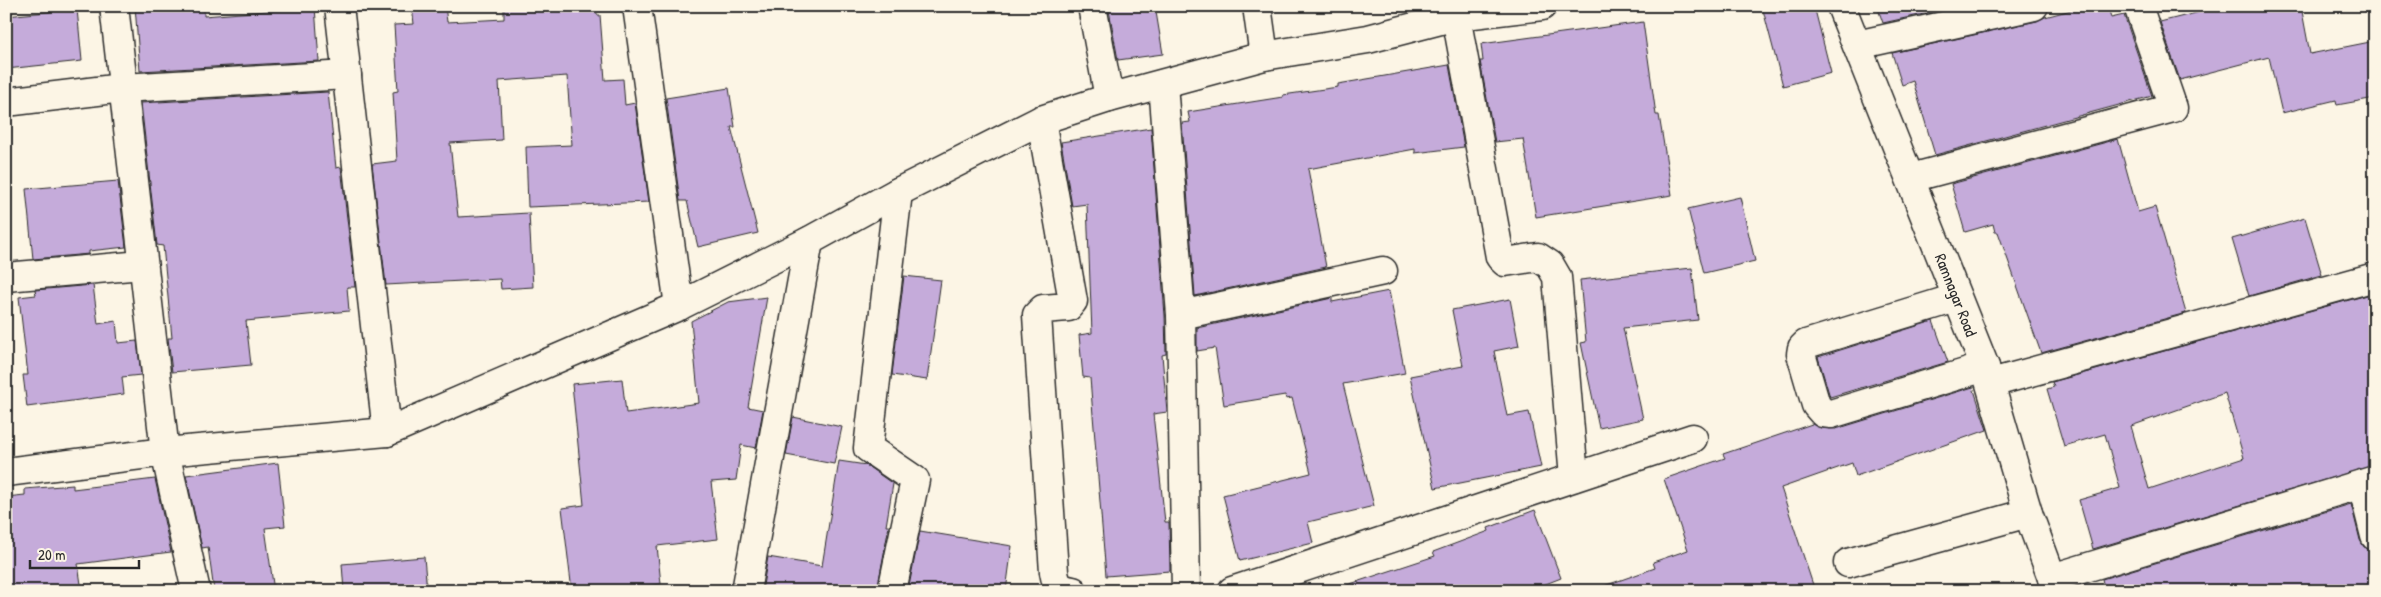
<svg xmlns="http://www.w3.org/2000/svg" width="2381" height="597" font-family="'Patrick Hand',sans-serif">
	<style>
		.building { fill: #c5abda; stroke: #2b2b2b; fill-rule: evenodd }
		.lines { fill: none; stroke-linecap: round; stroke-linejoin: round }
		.minor-casing { stroke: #2b2b2b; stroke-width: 31 }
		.major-casing { stroke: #2b2b2b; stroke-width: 31 }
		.minor { stroke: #fcf5e5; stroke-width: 28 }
		.major { stroke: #fcf5e5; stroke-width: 28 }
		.labels { text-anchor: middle; stroke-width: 4; stroke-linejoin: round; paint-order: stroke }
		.street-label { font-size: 16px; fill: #2b2b2b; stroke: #fcf5e5 }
	</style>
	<rect width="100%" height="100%" fill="#fcf5e5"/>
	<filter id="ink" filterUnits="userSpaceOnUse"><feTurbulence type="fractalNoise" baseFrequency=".02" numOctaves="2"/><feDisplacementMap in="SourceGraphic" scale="10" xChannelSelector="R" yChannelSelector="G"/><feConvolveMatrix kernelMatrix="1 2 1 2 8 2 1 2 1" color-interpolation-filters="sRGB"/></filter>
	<g filter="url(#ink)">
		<g class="building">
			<path d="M 135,6 L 204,6 L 204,16 L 315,7 L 319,61 L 140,71 Z"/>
			<path d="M 412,6 L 445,6 L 447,22 L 504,19 L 504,6 L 597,6 L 597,15 L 600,15 L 605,80 L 623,79 L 625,105 L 635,103 L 649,202 L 528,207 L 526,147 L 572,145 L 567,76 L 499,81 L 502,140 L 450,143 L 458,217 L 529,213 L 533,287 L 501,289 L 500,279 L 386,285 L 372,164 L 397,161 L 393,92 L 398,91 L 394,25 L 414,24 Z"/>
			<path d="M 1130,6 L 1155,6 L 1163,54 L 1118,60 L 1109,10 Z"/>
			<path d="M 1762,6 L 1814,6 L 1831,73 L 1783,86 Z"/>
			<path d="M 1877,6 L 1960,6 L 1883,23 Z"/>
			<path d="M 2086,6 L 2108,6 L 2111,18 L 2124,15 L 2152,96 L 1935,155 L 1913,81 L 1902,85 L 1892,53 L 2037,21 L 2045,17 Z"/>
			<path d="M 2224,6 L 2301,6 L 2310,54 L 2375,41 L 2375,98 L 2337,105 L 2336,100 L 2282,113 L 2269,57 L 2180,80 L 2160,22 Z"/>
			<path d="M 77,9 L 82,61 L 6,69 L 6,16 Z"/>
			<path d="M 1643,22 L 1656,115 L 1659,115 L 1672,195 L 1536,217 L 1523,139 L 1495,142 L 1480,61 L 1483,61 L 1481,44 Z"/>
			<path d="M 1449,65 L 1464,147 L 1415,153 L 1415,149 L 1308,169 L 1326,267 L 1195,296 L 1182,123 L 1190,122 L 1188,112 L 1283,97 L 1283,95 L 1338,87 L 1338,84 Z"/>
			<path d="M 729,88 L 735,127 L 731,127 L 758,233 L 698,247 L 687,201 L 680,201 L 666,98 Z"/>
			<path d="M 328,92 L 336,168 L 341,167 L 355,287 L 347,287 L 349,311 L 246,321 L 251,365 L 172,372 L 168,338 L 172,338 L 163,246 L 157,245 L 141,103 Z"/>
			<path d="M 1151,128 L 1165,316 L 1166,354 L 1162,355 L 1167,412 L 1153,414 L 1165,522 L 1169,522 L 1170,571 L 1106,576 L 1090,378 L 1083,377 L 1079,335 L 1092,333 L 1087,204 L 1072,206 L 1061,142 Z"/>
			<path d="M 2118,139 L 2138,212 L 2155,207 L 2186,313 L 2041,353 L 1998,232 L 1995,232 L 1993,224 L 1965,232 L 1951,184 Z"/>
			<path d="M 118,181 L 126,247 L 89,251 L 89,254 L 33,259 L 26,189 Z"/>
			<path d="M 1740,197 L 1755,261 L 1704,273 L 1688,209 Z"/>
			<path d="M 2305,218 L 2322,275 L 2249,296 L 2232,239 Z"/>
			<path d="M 1692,268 L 1698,320 L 1623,328 L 1643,419 L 1599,428 L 1581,343 L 1586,342 L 1580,280 Z"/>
			<path d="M 904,276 L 941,280 L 927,380 L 892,375 Z"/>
			<path d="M 93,285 L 98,324 L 116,321 L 118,343 L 137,341 L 141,375 L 122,377 L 124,394 L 27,407 L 23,375 L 28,375 L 19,297 L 36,295 L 35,290 Z"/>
			<path d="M 1389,291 L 1405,373 L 1343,384 L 1374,506 L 1308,522 L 1313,543 L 1240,561 L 1223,495 L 1311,473 L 1292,398 L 1286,399 L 1285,395 L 1224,405 L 1215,348 L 1197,351 L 1197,328 L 1332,298 L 1332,302 Z"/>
			<path d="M 2371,294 L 2375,306 L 2375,465 L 2093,549 L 2079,500 L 2120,488 L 2105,434 L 2064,446 L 2047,389 L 2054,387 L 2052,382 ZM 2225,393 L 2244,458 L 2149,489 L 2131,426 Z"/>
			<path d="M 767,297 L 748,407 L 763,410 L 756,448 L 741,445 L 736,480 L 711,482 L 718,539 L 657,546 L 661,584 L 601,591 L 572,591 L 562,508 L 584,505 L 572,384 L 622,379 L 626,413 L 699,403 L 691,321 L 728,302 Z"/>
			<path d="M 1510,299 L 1519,346 L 1494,351 L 1507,416 L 1529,412 L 1541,467 L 1435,488 L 1410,376 L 1463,366 L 1452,310 Z"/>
			<path d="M 1933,321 L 1948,362 L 1830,397 L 1818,357 Z"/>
			<path d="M 1973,387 L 1987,430 L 1856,476 L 1852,463 L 1781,488 L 1815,591 L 1605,591 L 1604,586 L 1655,568 L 1653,562 L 1688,550 L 1664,479 L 1725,458 L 1723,454 L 1812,424 L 1821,428 L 1836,429 Z"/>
			<path d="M 793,417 L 842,427 L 834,464 L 786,455 Z"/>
			<path d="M 839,461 L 866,465 L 893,484 L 886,526 L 889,526 L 877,591 L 762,591 L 768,557 L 822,566 Z"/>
			<path d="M 278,463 L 285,526 L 265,528 L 274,591 L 214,591 L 208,547 L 202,548 L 186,475 Z"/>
			<path d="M 155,479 L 171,552 L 78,564 L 82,591 L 10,591 L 6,562 L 6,497 L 25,495 L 25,489 L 73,485 L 73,489 Z"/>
			<path d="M 2351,504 L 2360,540 L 2364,547 L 2375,551 L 2375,591 L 2105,591 L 2102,579 Z"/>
			<path d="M 1535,510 L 1561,578 L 1528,591 L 1348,591 L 1347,585 L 1435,556 L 1433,552 L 1489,531 L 1488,528 Z"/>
			<path d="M 920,531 L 1012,546 L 1006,591 L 951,584 L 950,591 L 908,591 Z"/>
			<path d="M 424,557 L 427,591 L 344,591 L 342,564 Z"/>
		</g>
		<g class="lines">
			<defs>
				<g id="minor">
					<path d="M 114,6 L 165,452 L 196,591"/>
					<path d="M 339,6 L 387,432"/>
					<path d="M 637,6 L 679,306"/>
					<path d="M 1092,6 L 1109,98"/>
					<path d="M 1257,6 L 1264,56"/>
					<path d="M 1456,16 L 1500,257 L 1505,262 L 1538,257 L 1550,265 L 1557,277 L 1574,477"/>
					<path d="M 1857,45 L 2034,6"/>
					<path d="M 1163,84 L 1181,315 L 1186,591"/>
					<path d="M 6,102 L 122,88 L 347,75"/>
					<path d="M 1041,120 L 1073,301 L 1068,307 L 1043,309 L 1037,315 L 1054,572 C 1056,585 1060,589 1073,591"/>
					<path d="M 1911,178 L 2173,108 L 2138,6"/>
					<path d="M 6,277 L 142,265"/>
					<path d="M 1956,298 L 1806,344 L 1802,348 L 1801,354 L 1816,405 L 1823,413 L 1831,414 L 1985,367"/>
					<path d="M 1181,315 L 1383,271"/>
					<path d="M 1991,383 L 2375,277"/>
					<path d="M 6,472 L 165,452 L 387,432 L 679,306 L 809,241 L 898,192 L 1041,120 L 1109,98 L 1264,56 L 1368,39 L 1456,16 L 1542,6"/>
					<path d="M 2362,484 L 2375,536"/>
					<path d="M 1848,563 L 2028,513"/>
					<path d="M 2052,578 L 2375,480"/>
					<path d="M 746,591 L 809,241"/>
					<path d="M 892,591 L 915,480 L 868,448 L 898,192"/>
					<path d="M 1232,591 L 1693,438"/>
				</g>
				<g id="major">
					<path id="s1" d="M 1841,6 L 1985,367 L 2028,513 L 2052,578 L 2055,591"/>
				</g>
			</defs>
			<use href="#minor" class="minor-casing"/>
			<use href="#major" class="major-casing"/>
			<use href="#minor" class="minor"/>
			<use href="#major" class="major"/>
		</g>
	</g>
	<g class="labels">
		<g class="street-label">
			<text dy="6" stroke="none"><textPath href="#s1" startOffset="311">Ramnagar Road</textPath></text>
		</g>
	</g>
	<rect width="2381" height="597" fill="none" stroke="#fcf5e5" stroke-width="25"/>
	<rect x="12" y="12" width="2356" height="572" fill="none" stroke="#2b2b2b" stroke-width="2" filter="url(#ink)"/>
	<path d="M30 560v8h109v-8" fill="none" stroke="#2b2b2b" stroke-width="2.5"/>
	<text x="38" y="560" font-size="15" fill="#2b2b2b" stroke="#fcf5e5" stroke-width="4" paint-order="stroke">20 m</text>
</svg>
